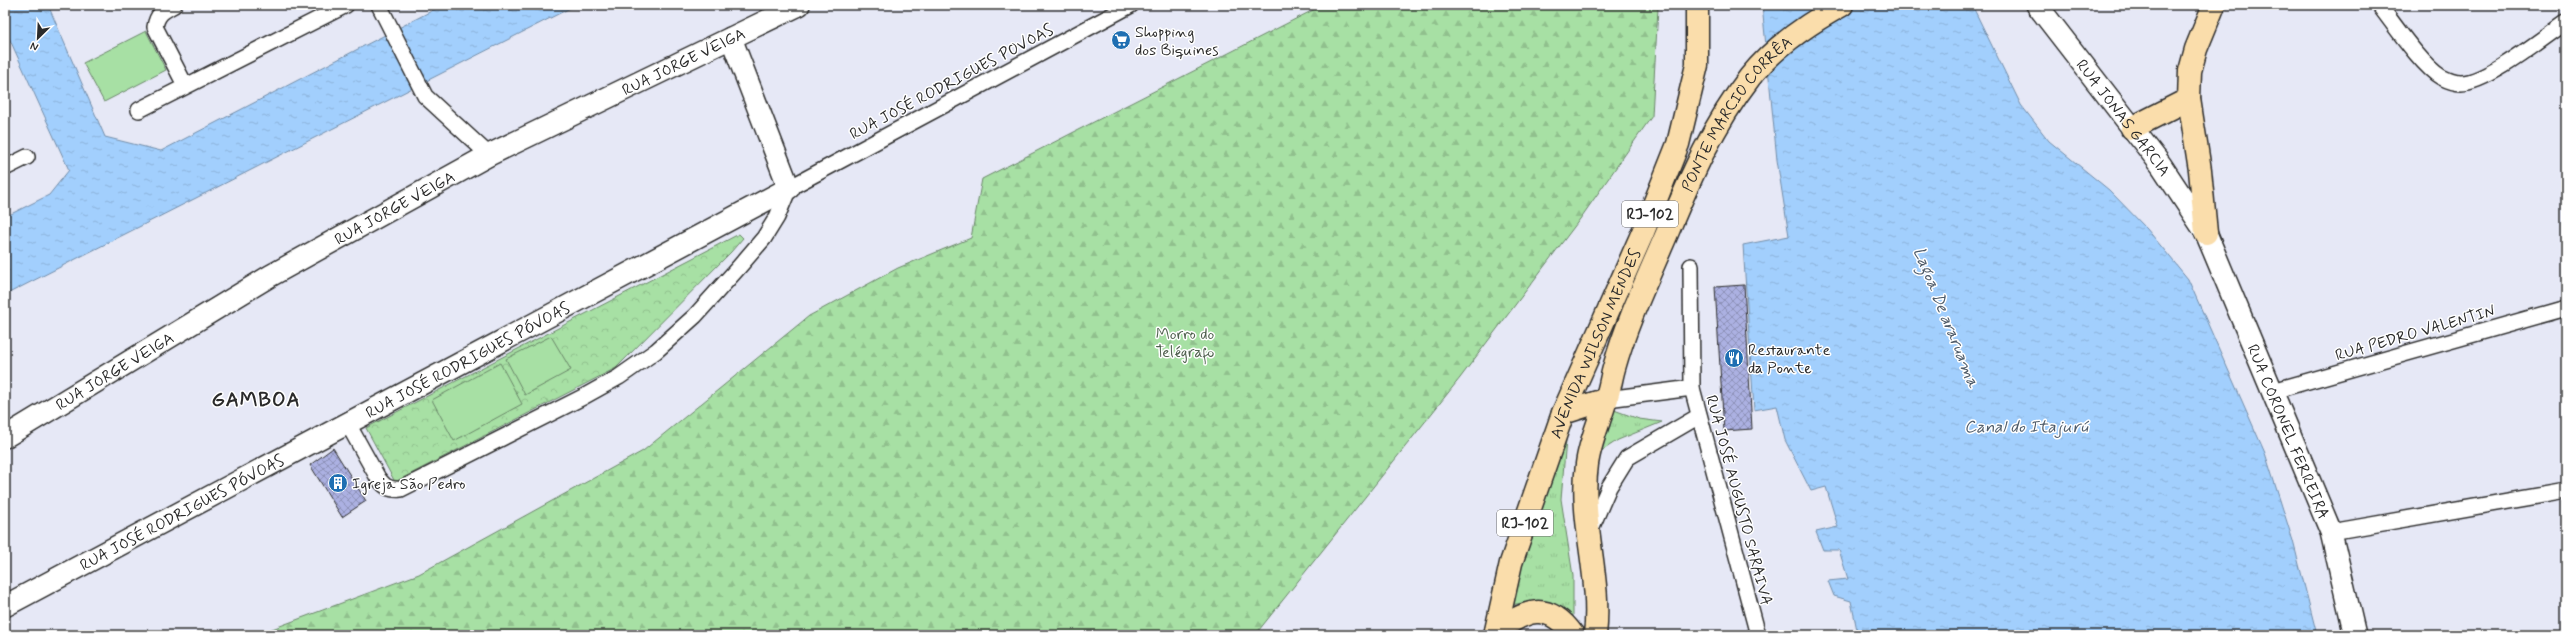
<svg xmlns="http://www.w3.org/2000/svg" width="2571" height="640" font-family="Mynerve,sans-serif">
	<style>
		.grass { fill: url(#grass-tufts); stroke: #698668 }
		.forest { fill: url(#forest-firs); stroke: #698668 }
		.park { fill: url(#park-crowns); stroke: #698668 }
		.garden { fill: #a7e0a4; stroke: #698668 }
		.water { fill: url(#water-ripples); stroke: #728da9 }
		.building { fill: url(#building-cross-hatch); stroke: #2b2b2b }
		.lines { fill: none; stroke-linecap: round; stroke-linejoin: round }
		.street-casing { stroke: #2b2b2b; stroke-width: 18 }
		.secondary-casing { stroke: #2b2b2b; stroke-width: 24 }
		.primary-casing { stroke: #2b2b2b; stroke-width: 25 }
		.street { stroke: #fff; stroke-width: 15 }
		.secondary { stroke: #fff; stroke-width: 21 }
		.primary { stroke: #faddab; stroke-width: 22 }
		.labels { text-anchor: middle; stroke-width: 3; stroke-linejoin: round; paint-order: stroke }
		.shield { fill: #fff; stroke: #6b6b6b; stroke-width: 1 }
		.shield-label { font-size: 15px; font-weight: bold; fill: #2b2b2b }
		.poi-label { font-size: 16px; fill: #2b2b2b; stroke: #fff; text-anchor: start }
		.street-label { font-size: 16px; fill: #2b2b2b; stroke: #fff }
		.park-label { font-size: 16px; fill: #50614f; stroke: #fff }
		.water-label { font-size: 17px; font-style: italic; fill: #4f5c6a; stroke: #fff }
		.district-label { font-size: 20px; font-weight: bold; letter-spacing: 1px; fill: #2b2b2b; stroke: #fff }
	</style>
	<defs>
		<pattern id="grass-tufts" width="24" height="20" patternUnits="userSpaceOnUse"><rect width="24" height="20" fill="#a7e0a4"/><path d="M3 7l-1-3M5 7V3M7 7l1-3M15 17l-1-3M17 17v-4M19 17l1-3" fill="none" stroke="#90c08d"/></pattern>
		<pattern id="forest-firs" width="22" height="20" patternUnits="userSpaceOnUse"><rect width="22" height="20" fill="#a7e0a4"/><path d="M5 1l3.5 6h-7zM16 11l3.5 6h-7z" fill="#90c08d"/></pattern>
		<pattern id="park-crowns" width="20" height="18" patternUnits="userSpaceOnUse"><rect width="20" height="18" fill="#a7e0a4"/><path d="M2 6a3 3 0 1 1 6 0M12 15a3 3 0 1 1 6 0" fill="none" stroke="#90c08d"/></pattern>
		<pattern id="water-ripples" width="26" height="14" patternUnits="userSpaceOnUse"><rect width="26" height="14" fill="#a2cffd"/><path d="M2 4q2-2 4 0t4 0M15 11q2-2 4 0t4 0" fill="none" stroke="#8cb2d9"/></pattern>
		<pattern id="building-cross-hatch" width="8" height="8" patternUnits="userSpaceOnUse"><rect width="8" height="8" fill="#acb1e2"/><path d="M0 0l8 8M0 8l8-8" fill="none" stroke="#8c90b7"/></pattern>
	</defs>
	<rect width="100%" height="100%" fill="#e6e8f6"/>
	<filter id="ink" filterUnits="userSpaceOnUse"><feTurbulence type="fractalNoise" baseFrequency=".025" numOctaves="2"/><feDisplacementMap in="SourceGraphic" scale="8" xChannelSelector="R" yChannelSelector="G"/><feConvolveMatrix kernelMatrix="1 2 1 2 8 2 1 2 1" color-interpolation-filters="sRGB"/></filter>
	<g filter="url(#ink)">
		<g class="grass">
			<path d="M 1614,410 L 1639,419 L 1662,422 L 1618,440 L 1600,452 Z"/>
			<path d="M 1567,428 L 1561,499 L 1573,576 L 1573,622 C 1546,600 1540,599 1506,606 Z"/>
		</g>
		<path class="forest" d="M 1323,5 L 1654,5 L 1658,8 L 1652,116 L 1580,219 L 1460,378 L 1255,635 L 256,635 L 419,574 L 643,451 L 809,316 L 898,268 L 971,238 L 982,179 Z"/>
		<path class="park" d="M 739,234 L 743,238 L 731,252 L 616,368 L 395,482 L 366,428 Z"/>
		<g class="garden">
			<path d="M 146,31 L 166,70 L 104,102 L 83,63 Z"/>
			<path d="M 551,336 L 571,370 L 525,395 L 506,359 Z"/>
			<path d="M 500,363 L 522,404 L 454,441 L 432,400 Z"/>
		</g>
		<g class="water">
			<path d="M 5,5 L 48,5 L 105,137 L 161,151 L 443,5 L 576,5 L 5,295 L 5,217 L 49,195 L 69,170 L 5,29 Z"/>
			<path d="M 1762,5 L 1972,5 L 2021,105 L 2049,141 L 2109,190 L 2147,229 L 2188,279 L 2265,453 L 2293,541 L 2317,635 L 1858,635 L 1851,601 L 1834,596 L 1828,581 L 1848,579 L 1839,550 L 1823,550 L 1816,532 L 1838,527 L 1826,487 L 1811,491 L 1785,440 L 1777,406 L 1754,410 L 1743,245 L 1789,236 L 1777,160 Z"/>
		</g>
		<g class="building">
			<path d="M 1744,285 L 1752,429 L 1724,431 L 1715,287 Z"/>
			<path d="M 333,448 L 366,501 L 342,517 L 310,465 Z"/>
		</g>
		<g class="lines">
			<defs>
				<g id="street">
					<path d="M 174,5 C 163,11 157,14 155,27 L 185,85"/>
					<path d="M 379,5 L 425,96 L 489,155"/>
					<path d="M 2379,5 C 2394,24 2422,66 2441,77 C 2447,80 2454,83 2461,83 C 2487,83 2543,38 2566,22"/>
					<path d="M 139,110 L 346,5"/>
					<path d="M 5,168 L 27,157"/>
					<path d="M 1691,266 L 1692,388 L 1758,635"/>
					<path d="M 2273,391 L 2566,308"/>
					<path d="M 1607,399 L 1692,388"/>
					<path d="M 348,424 L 378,478 C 385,487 389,490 401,489 L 583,397 L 619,377 L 656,351 L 695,316 L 739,267 L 764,238 L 777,217 L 789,188 L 1131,5"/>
					<path d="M 1590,531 L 1609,487 L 1627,458 L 1699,416"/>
					<path d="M 2331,532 L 2566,491"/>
				</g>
				<g id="secondary">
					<path id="s1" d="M 2037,5 L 2161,165 L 2206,233 L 2331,532 L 2355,635"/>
					<path id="s2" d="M 5,437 L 270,276 L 489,155 L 799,5"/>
					<path id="s3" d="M 5,606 L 789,188 L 731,38"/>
				</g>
				<g id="primary">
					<path d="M 2132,128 L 2189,99"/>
					<path d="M 2206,233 L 2200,170 L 2189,99 L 2190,71 L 2196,49 L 2214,5"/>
					<path d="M 1563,413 L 1607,399"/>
					<path d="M 1496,632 C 1525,610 1548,600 1573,635"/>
					<path id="s4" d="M 1495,635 L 1511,563 L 1563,413 L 1643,232 L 1678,144 L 1697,65 L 1697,5"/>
					<path id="s5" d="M 1595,635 C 1602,578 1579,521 1587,464 C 1590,441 1600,421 1606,399 C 1610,389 1611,378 1614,368 C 1627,321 1649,276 1668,231 C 1691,176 1713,125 1750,77 C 1774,47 1809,23 1842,5"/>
				</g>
			</defs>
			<use href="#street" class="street-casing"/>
			<use href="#secondary" class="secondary-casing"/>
			<use href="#primary" class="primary-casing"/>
			<use href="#street" class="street"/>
			<use href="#secondary" class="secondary"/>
			<use href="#primary" class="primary"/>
		</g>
	</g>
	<defs>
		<symbol id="supermarket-disc" viewBox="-11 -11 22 22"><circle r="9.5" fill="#1f6fb2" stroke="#fff"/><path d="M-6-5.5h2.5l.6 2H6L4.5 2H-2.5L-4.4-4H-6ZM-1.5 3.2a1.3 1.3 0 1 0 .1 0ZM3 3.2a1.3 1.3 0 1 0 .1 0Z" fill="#fff"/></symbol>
		<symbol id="restaurant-disc" viewBox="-11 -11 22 22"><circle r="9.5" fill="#1f6fb2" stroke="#fff"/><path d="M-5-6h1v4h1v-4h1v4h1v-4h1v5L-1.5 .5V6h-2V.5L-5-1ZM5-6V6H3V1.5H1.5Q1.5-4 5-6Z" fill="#fff"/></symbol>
		<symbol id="building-disc" viewBox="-11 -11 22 22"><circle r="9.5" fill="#1f6fb2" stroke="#fff"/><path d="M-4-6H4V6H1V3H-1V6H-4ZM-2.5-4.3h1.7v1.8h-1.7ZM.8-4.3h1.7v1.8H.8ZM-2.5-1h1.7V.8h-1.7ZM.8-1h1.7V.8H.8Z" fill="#fff"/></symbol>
	</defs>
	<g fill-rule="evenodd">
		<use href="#supermarket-disc" x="1110" y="29" width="22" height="22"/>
		<use href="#restaurant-disc" x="1723" y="347" width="22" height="22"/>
		<use href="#building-disc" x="327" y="472" width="22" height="22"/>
	</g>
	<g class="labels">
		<g class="shield">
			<rect x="1622" y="201" width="56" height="26" rx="3"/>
			<rect x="1497" y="510" width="56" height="26" rx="3"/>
		</g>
		<g class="shield-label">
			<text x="1650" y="219">RJ-102</text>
			<text x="1525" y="528">RJ-102</text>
		</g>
		<g class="poi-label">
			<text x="1135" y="37">Shopping<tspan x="1135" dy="18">dos Biquines</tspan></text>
			<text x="1748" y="355">Restaurante<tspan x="1748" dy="18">da Ponte</tspan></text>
			<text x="352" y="489">Igreja São Pedro</text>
		</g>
		<g class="street-label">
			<text dy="6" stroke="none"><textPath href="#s2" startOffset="776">RUA JORGE VEIGA</textPath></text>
			<text transform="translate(951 81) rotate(-28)" y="6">RUA JOSÉ RODRIGUES POVOAS</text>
			<text dy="6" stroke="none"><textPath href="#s5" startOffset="556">PONTE MARCIO CORRÊA</textPath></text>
			<text dy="6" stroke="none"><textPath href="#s1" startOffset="142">RUA JONAS GARCIA</textPath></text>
			<text dy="6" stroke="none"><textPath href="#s2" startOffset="452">RUA JORGE VEIGA</textPath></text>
			<text transform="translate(2415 332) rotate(-16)" y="6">RUA PEDRO VALENTIN</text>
			<text dy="6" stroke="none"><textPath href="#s4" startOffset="309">AVENIDA WILSON MENDES</textPath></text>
			<text dy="6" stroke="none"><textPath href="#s3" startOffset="524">RUA JOSÉ RODRIGUES PÓVOAS</textPath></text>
			<text dy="6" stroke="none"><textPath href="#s2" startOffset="128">RUA JORGE VEIGA</textPath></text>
			<text dy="6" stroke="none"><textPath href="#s1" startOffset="499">RUA CORONEL FERREIRA</textPath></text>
			<text transform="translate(1740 500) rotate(75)" y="6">RUA JOSÉ AUGUSTO SARAIVA</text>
			<text dy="6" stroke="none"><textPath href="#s3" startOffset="200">RUA JOSÉ RODRIGUES PÓVOAS</textPath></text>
		</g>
		<g class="park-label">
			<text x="1185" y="339">Morro do<tspan x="1185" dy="18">Telégrafo</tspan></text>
		</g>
		<g class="water-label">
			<text transform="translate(1947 317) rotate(68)" y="6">Lagoa De araruama</text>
			<text x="2026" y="432">Canal do Itajurú</text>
		</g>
		<g class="district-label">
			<text x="256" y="406">GAMBOA</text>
		</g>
	</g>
	<rect width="2571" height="640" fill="none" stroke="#fff" stroke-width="20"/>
	<rect x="10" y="10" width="2551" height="620" fill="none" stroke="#2b2b2b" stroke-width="1.5" filter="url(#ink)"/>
	<g transform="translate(38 38) rotate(204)" stroke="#ffffff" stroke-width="3" paint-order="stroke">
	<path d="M0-3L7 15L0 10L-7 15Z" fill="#2b2b2b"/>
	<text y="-6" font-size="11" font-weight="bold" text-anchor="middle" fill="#2b2b2b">N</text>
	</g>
</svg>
